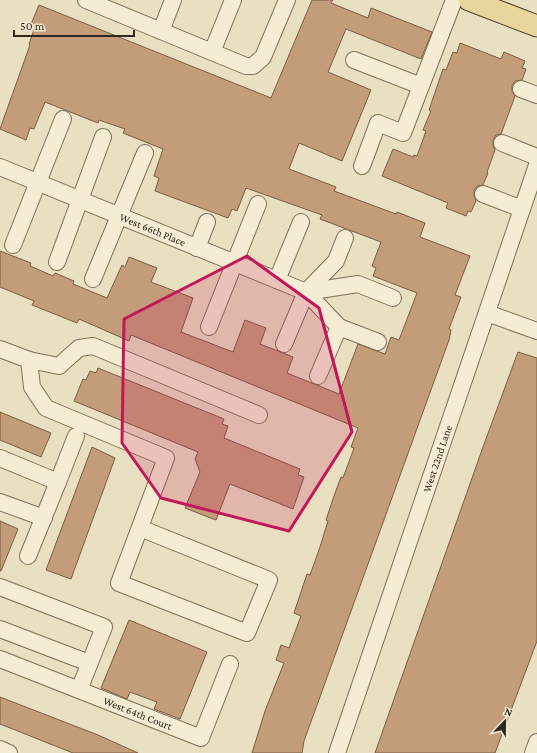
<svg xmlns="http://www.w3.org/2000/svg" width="537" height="753" font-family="'Crimson Pro',serif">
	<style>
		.building { fill: #c39d7a; stroke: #7d5d43 }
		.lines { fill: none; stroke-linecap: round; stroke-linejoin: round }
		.minor-casing { stroke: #80715a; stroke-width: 18 }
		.major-casing { stroke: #4e3f2f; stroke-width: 23 }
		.minor { stroke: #f4edd3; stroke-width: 16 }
		.major { stroke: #e9d69c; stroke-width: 21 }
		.marked { fill: #c2185b; fill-opacity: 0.2; stroke: #c2185b; stroke-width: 3; stroke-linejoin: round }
		.labels { text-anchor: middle; stroke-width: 3.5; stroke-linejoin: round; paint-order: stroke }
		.street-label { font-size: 11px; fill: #31281d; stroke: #f1e9d0 }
	</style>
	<rect width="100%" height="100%" fill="#e9dfc1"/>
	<g class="building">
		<path d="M 312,0 L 333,0 L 331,3 L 368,18 L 371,8 L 432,32 L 421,59 L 346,29 L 328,72 L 371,90 L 342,161 L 299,143 L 289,169 L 336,187 L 334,191 L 396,214 L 397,212 L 425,223 L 420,237 L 470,256 L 455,295 L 461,297 L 449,329 L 451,330 L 449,340 L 304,741 L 302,753 L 252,753 L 265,711 L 284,663 L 276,660 L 281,645 L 289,648 L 301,616 L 294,613 L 307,574 L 310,575 L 320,547 L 328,521 L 326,520 L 334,496 L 341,477 L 343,478 L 354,448 L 351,447 L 358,428 L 131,335 L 129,341 L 79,319 L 77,323 L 32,305 L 34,301 L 0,287 L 0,251 L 31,263 L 30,266 L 53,276 L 55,273 L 74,281 L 73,284 L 107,298 L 122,265 L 125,267 L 129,257 L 157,268 L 151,282 L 193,298 L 181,332 L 233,352 L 245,320 L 266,328 L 260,344 L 293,357 L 287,373 L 339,394 L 358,344 L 385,354 L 391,337 L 399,340 L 417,293 L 373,276 L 376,268 L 372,266 L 381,242 L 320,219 L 322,215 L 246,188 L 237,211 L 232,209 L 228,218 L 155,191 L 159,178 L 154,176 L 163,149 L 123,133 L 125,129 L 99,120 L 98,123 L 45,102 L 34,129 L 30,128 L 26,140 L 0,129 L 30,45 L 29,44 L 35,27 L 31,24 L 39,5 L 271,98 Z"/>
		<path d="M 460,43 L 501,59 L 504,52 L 525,61 L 522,68 L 526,69 L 522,80 L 515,81 L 512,85 L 512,91 L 515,96 L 501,134 L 496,135 L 493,140 L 493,145 L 495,150 L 487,172 L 488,173 L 483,185 L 477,186 L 474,190 L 474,196 L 476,201 L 471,212 L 468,211 L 466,216 L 446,208 L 448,203 L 382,176 L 393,149 L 413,157 L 414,155 L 417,156 L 426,131 L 423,130 L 431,111 L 429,110 L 443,69 L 446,70 L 453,52 L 457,53 Z"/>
		<path d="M 518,352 L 537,358 L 537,641 L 495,753 L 375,753 L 483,447 Z"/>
		<path d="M 98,368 L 224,419 L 222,424 L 228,426 L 224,438 L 300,469 L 298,475 L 304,477 L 293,509 L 230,484 L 216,520 L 185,508 L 200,472 L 195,459 L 198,452 L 74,401 L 83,379 L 86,380 L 90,371 L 96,373 Z"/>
		<path d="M 0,412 L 51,433 L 41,457 L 0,440 Z"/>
		<path d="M 92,447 L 115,458 L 71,579 L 46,570 Z"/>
		<path d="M 0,521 L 18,529 L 1,571 L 0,571 Z"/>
		<path d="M 129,620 L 207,652 L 180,719 L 154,709 L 157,702 L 130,692 L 127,699 L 101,688 Z"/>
		<path d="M 0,697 L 98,735 L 138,753 L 73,753 L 0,724 Z"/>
	</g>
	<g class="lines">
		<defs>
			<g id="minor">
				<path d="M 86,0 L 246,66 L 253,66 L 263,57 L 287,0"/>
				<path d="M 161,31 L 173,0"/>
				<path d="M 212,52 L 233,0"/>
				<path d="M 354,60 L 421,86"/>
				<path d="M 521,89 L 537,95"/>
				<path d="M 502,143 L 537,157"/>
				<path d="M 362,166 L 378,123 L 403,133 L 454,0"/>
				<path id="s1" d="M 0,167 L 306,292 L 339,327 L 318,376"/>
				<path d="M 483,194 L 522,209"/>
				<path d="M 13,245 L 63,119"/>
				<path d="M 197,248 L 207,222"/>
				<path d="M 57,262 L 103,137"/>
				<path d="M 93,279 L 145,153"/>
				<path d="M 277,280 L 301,222"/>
				<path d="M 306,292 L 358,284 L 393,298"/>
				<path d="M 487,313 L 537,331"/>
				<path d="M 209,327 L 258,204"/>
				<path d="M 339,327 L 378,342"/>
				<path d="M 284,344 L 306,292 L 336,261 L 345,238"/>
				<path d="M 0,349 L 29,360 L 32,387 L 46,408 L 166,458 L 119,583 L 247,633 L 269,580 L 140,528"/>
				<path d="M 29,360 L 59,366 L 79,348 L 93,346 L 259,415"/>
				<path d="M 0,458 L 58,482 L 28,556"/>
				<path d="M 58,482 L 76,436"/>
				<path d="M 0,502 L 44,518"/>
				<path d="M 0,587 L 104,627 L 79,690"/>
				<path d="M 0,629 L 89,663"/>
				<path id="s2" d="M 0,659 L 201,738 L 230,664"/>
				<path d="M 0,749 L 9,753"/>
				<path id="s3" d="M 337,753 L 537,165"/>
				<path d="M 533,753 L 537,742"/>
			</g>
			<path id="major" d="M 469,0 L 537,26"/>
		</defs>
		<use href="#minor" class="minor-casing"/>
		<use href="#major" class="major-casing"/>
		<use href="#minor" class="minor"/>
		<use href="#major" class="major"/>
	</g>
	<path class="marked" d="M 247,256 L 319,308 L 352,432 L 289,531 L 161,498 L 122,443 L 124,319 Z"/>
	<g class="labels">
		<g class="street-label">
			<text dy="4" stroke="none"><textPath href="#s1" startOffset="165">West 66th Place</textPath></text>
			<text dy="4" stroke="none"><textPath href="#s3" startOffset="311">West 22nd Lane</textPath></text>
			<text dy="4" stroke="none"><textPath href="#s2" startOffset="148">West 64th Court</textPath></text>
		</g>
	</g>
	<g transform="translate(505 721) rotate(22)" stroke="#f1e9d0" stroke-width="3" paint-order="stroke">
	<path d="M0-3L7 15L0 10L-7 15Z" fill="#31281d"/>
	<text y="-6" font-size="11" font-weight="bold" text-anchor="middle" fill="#31281d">N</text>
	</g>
	<path d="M14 30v6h120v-6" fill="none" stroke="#31281d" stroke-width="2"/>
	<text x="20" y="30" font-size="12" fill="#31281d" stroke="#f1e9d0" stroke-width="3" paint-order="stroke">50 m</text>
</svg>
